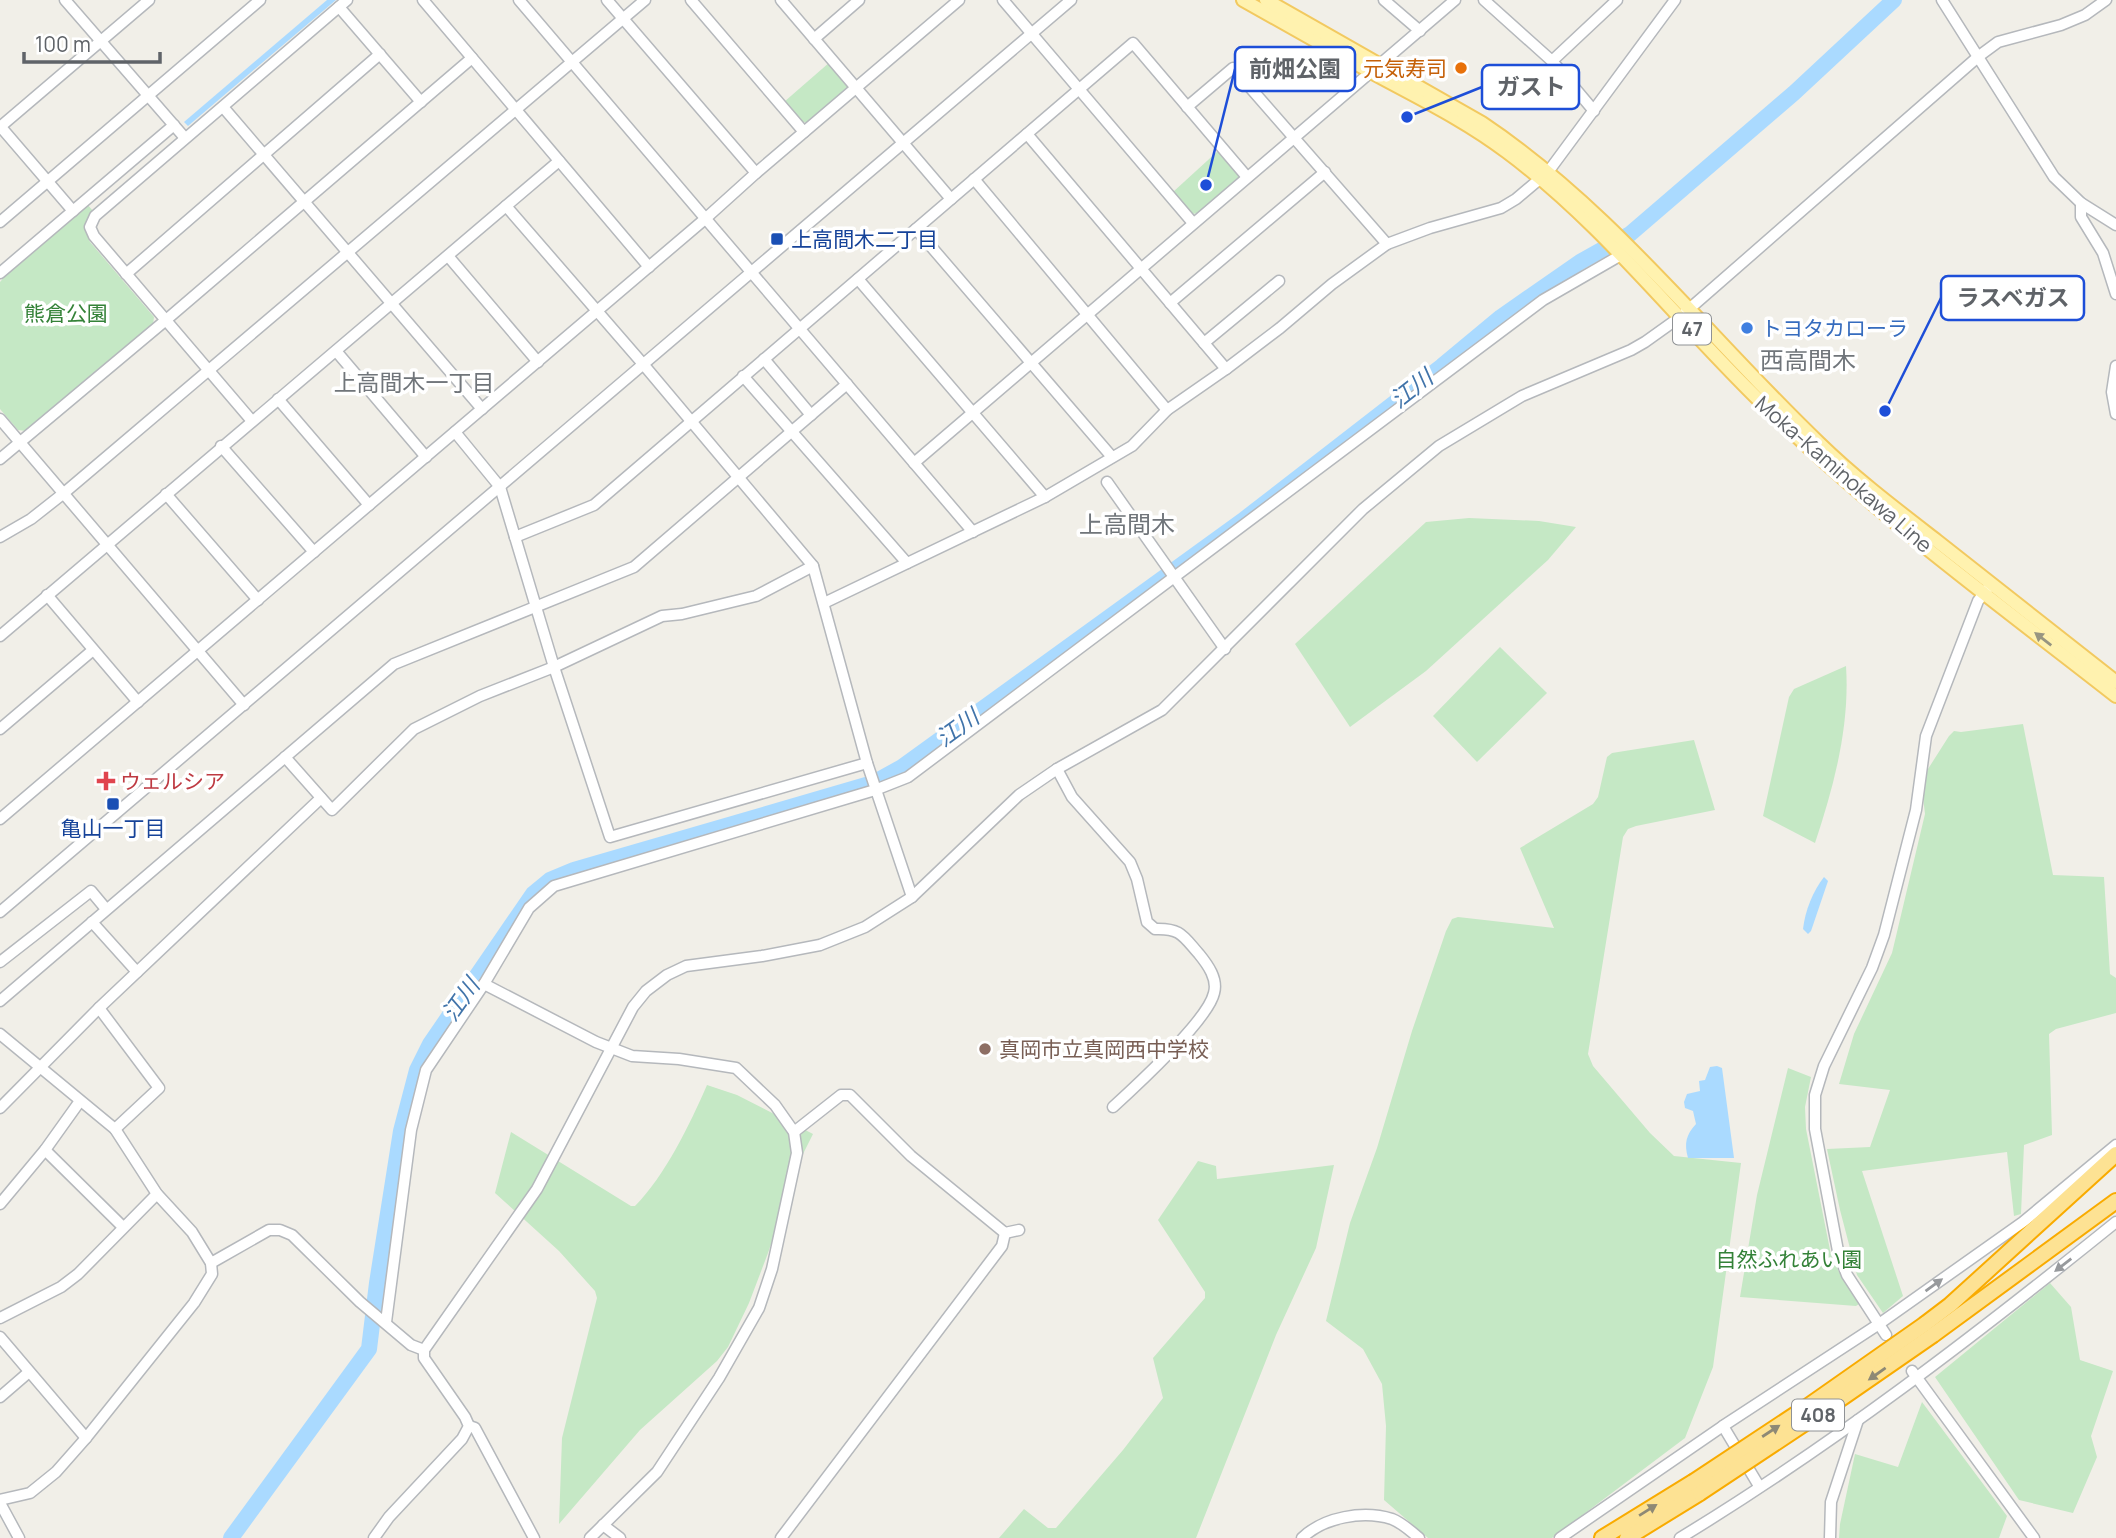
<svg xmlns="http://www.w3.org/2000/svg" width="2116" height="1538" font-family="Manrope,'Noto Sans JP',sans-serif">
<rect width="100%" height="100%" fill="#f1efe8"/>
<g fill="#c5e8c5">
<path d="M830,62L848,84L847,91L808,123L800,121L784,102Z"/>
<path d="M1219,150L1239,173L1238,178L1199,213L1192,214L1173,192Z"/>
<path d="M87,204L93,211C83,223 84,228 90,242L154,317L153,325L26,431L18,430L0,409V282L19,260Z"/>
<path d="M1469,518L1539,521L1576,527L1548,560L1426,671L1350,727L1295,644L1426,522Z"/>
<path d="M1500,647L1547,693L1477,762L1433,716Z"/>
<path d="M1846,666C1850,726 1834,786 1815,843L1763,816L1789,697L1794,689Z"/>
<path d="M2023,724L2053,875L2104,877L2110,974L2116,978V1013L2056,1029L2049,1034L2052,1135L2024,1145L2021,1214L2014,1216L2007,1152L1862,1171L1903,1296L1883,1313L1857,1275L1840,1210L1827,1149L1870,1147L1890,1090L1839,1084L1854,1034L1892,953L1925,814L1921,780L1949,736L1954,731L1961,732Z"/>
<path d="M1694,740L1715,810L1636,826L1628,829L1623,837L1588,1054L1593,1066L1650,1133L1674,1156L1741,1163L1713,1367L1685,1438L1552,1538H1428L1384,1500L1386,1426L1382,1384L1363,1349L1326,1321L1350,1223L1377,1148L1412,1031L1446,931L1452,919L1458,917L1554,928L1520,848L1593,804L1598,797L1607,757L1612,753Z"/>
<path d="M1788,1068L1811,1077L1805,1107L1806,1129L1831,1255L1842,1278L1859,1304L1856,1306L1740,1297L1757,1195Z"/>
<path d="M707,1085L737,1095L813,1134L797,1166L768,1253L749,1303L728,1347L717,1361L640,1430L559,1524L562,1438L597,1298L595,1291L559,1251L495,1193L511,1132L631,1206H635C665,1176 690,1124 707,1085Z"/>
<path d="M1198,1161L1216,1166L1217,1179L1334,1165L1316,1248L1276,1335L1196,1538H999L1024,1509L1048,1528H1056L1123,1450L1163,1398L1153,1358L1205,1298V1292L1158,1220Z"/>
<path d="M2050,1283L2071,1307L2080,1360L2113,1371L2091,1436L2097,1457L2073,1513L2019,1500L1935,1377Z"/>
<path d="M1922,1402L2007,1516L1999,1538H1839L1840,1524L1855,1454L1898,1467Z"/>
</g>
<g fill="#aadaff">
<path d="M327,0H336L188,126L184,122Z"/>
<path d="M1824,877L1828,881L1811,931L1808,934L1803,929C1805,911 1813,891 1824,877Z"/>
<path d="M1717,1066L1722,1068L1734,1158H1688C1684,1143 1686,1135 1696,1124L1693,1111L1685,1108L1684,1102L1687,1094L1700,1091L1699,1081L1705,1080L1710,1067Z"/>
</g>
<g fill="none" stroke-linecap="round" stroke-linejoin="round">
<path stroke="#aadaff" stroke-width="16" d="M231,1538L369,1349L377,1283L401,1131L417,1070L430,1044L533,894L550,880L574,870L873,783L902,767L1242,521L1442,366L1501,317L1580,262L1630,234L1794,93L1894,0"/>
<g stroke="#b5b8bc" stroke-width="13">
<g id="minor">
<path d="M65,0L185,138"/>
<path d="M423,0L649,267"/>
<path d="M519,0L973,532"/>
<path d="M607,0L756,173"/>
<path d="M691,0L804,132"/>
<path d="M781,0L951,199"/>
<path d="M1003,0L1193,223"/>
<path d="M1384,0L1420,31"/>
<path d="M1484,0L1552,61L1594,111"/>
<path d="M1942,0L2054,177L2081,203L2116,225"/>
<path d="M339,7L421,102"/>
<path d="M814,39L859,0"/>
<path d="M1552,61L1617,0"/>
<path d="M223,107L482,409"/>
<path d="M1187,107L1233,68L1387,244"/>
<path d="M0,126L73,211"/>
<path d="M0,127L149,0"/>
<path d="M1027,134L1226,369"/>
<path d="M974,179L1167,410"/>
<path d="M2081,203V217L2103,253L2116,294"/>
<path d="M506,206L643,364L813,566L867,763L912,897"/>
<path d="M0,222L260,0"/>
<path d="M916,229L1112,457"/>
<path d="M448,256L538,362"/>
<path d="M0,273L174,125"/>
<path d="M126,274L380,54"/>
<path d="M858,279L1045,497"/>
<path d="M1170,303L1325,172"/>
<path d="M1204,343L1279,281"/>
<path d="M336,351L426,457"/>
<path d="M764,359L811,415"/>
<path d="M2116,366L2112,392L2116,414"/>
<path d="M743,376L907,563"/>
<path d="M278,399L369,505"/>
<path d="M0,419L244,705"/>
<path d="M252,421L94,236L90,227L95,216L347,0"/>
<path d="M455,432L500,487L554,667L610,837L867,763"/>
<path d="M221,446L314,552"/>
<path d="M0,459L166,320L472,58"/>
<path d="M914,463L1455,0"/>
<path d="M1107,482L1225,649"/>
<path d="M166,494L258,600"/>
<path d="M0,537L31,519L64,493L645,0"/>
<path d="M515,537L594,505L1133,43L1247,177"/>
<path d="M47,595L138,702"/>
<path d="M824,603L1045,497L1132,446L1167,410L1226,369L1280,328L1332,284L1387,244L1430,228L1501,208L1516,199L1548,172L1675,0"/>
<path d="M0,636L559,161"/>
<path d="M0,729L93,650"/>
<path d="M285,757L332,810L414,729L480,696L554,667L662,616L682,614L756,596L813,566"/>
<path d="M1057,769L1072,797L1130,862L1137,879L1147,922L1155,929C1181,928 1183,936 1199,954C1208,965 1218,979 1214,993C1208,1020 1136,1086 1113,1107"/>
<path d="M0,819L705,219L756,173L959,0"/>
<path d="M0,912L1071,0"/>
<path d="M92,922L137,972"/>
<path d="M0,962L91,891L106,909"/>
<path d="M484,984L596,1042L632,1056L679,1059L736,1068L775,1105L794,1132L797,1153L772,1269L759,1308L719,1378L657,1472L590,1538"/>
<path d="M0,1001L394,664L634,567L847,384"/>
<path d="M99,1008L159,1088L115,1129"/>
<path d="M0,1034L115,1129L157,1194L192,1232L211,1263L212,1274L194,1303L86,1438L56,1472L30,1493L0,1500"/>
<path d="M0,1108L99,1008L321,798"/>
<path d="M794,1132L841,1095H850L911,1156L1005,1233L1019,1230"/>
<path d="M45,1150L123,1227"/>
<path d="M0,1204L45,1150L80,1101"/>
<path d="M211,1263L269,1230H280L292,1235L360,1302L411,1345L424,1350"/>
<path d="M0,1318L61,1287L78,1274L157,1194"/>
<path d="M386,1322L411,1130L426,1070L484,984L529,908L554,886L875,790L908,777L1543,300L1621,255"/>
<path d="M1886,1335L1847,1275L1838,1251L1815,1129V1095L1824,1066L1872,968L1884,935L1916,810L1926,736L1978,601L1991,584"/>
<path d="M0,1337L86,1438"/>
<path d="M1912,1371L2034,1538"/>
<path d="M0,1397L29,1372"/>
<path d="M469,1426L475,1428L534,1538"/>
<path d="M1723,1426L1759,1486"/>
<path d="M0,1503L19,1538"/>
<path d="M603,1525L620,1538"/>
<path d="M374,1538L389,1517L462,1439L469,1426L465,1417L424,1358V1350L537,1189L633,1007L646,991L667,975L686,966L762,956L820,945L865,927L912,897L1019,795L1057,769L1162,710L1363,509L1439,446L1522,396L1631,350L1645,342L1680,317L1979,56L1998,42L2061,25L2085,15L2106,0"/>
<path d="M781,1538L1002,1246L1005,1233"/>
<path d="M1302,1538C1324,1517 1363,1510 1392,1519C1402,1523 1411,1531 1419,1538"/>
<path d="M1560,1538L1723,1426L1879,1324L2023,1222L2116,1145"/>
<path d="M1680,1538C1833,1445 1976,1335 2116,1222"/>
<path d="M1830,1538L1831,1502L1858,1420"/>
</g>
</g>
<g stroke="#f2c960" stroke-width="16">
<g id="major">
<path d="M1243,0C1285,24 1328,48 1371,72C1417,97 1465,120 1507,152C1604,224 1677,321 1764,405C1872,512 1996,602 2116,696"/>
<path d="M1266,0L1482,123C1612,210 1707,336 1819,443C1856,479 1897,510 1937,541C1997,588 2056,635 2116,682"/>
</g>
</g>
<g stroke="#f9ab00" stroke-width="18">
<g id="highway">
<path d="M1925,1324L1950,1305L2116,1154"/>
<path d="M1933,1335L2116,1201"/>
<path d="M1602,1538L1693,1482"/>
<path d="M1627,1538L1700,1493"/>
</g>
</g>
<use href="#minor" stroke="#fff" stroke-width="10"/>
<use href="#major" stroke="#fff2af" stroke-width="12"/>
<use href="#highway" stroke="#fde293" stroke-width="14"/>
<g stroke="#f9ab00" stroke-width="18" stroke-linecap="butt">
<g id="highway-bridge">
<path d="M1693,1482L1808,1406L1925,1324"/>
<path d="M1700,1493L1816,1416L1933,1335"/>
</g>
</g>
<use href="#highway-bridge" stroke="#fde293" stroke-width="14"/>
</g>
<defs><path id="oneway-solid" d="M-6-.8H1V-3.2L6.5 0L1 3.2V.8H-6Z" transform="scale(1.75)"/></defs>
<use fill="#979581" href="#oneway-solid" transform="translate(2043 639) rotate(-142)"/>
<g fill="#979a9d">
<use href="#oneway-solid" transform="translate(2063 1265) rotate(142)"/>
<use href="#oneway-solid" transform="translate(1934 1285) rotate(-36)"/>
</g>
<g fill="#8e8975">
<use href="#oneway-solid" transform="translate(1877 1374) rotate(145)"/>
<use href="#oneway-solid" transform="translate(1771 1431) rotate(-33)"/>
<use href="#oneway-solid" transform="translate(1648 1510) rotate(-32)"/>
</g>
<circle fill="#e8710a" stroke="#fff" stroke-width="2.5" cx="1461" cy="68" r="7"/>
<g fill="#1a4fb4" stroke="#fff" stroke-width="2.5">
<rect x="770" y="232" width="14" height="14" rx="3.5"/>
<rect x="106" y="797" width="14" height="14" rx="3.5"/>
</g>
<circle fill="#3f7fe0" stroke="#fff" stroke-width="2.5" cx="1747" cy="328" r="7"/>
<path fill="#e0444e" stroke="#fff" stroke-width="2.5" d="M102.5 770.5h7v7h7v7h-7v7h-7v-7h-7v-7h7z"/>
<circle fill="#8d6e63" stroke="#fff" stroke-width="2.5" cx="985" cy="1049" r="7"/>
<g text-anchor="middle" dominant-baseline="central" stroke-width="7" stroke-linejoin="round" paint-order="stroke">
<g fill="#fff" stroke="#8f9295" stroke-width="2">
<rect x="1673" y="313.5" width="38" height="31" rx="5"/>
<rect x="1792" y="1399.5" width="52" height="31" rx="5"/>
</g>
<g font-size="19" font-weight="bold" fill="#5f6368">
<text x="1692" y="329">47</text>
<text x="1818" y="1415">408</text>
</g>
<g font-size="21" fill="#c56008" stroke="#fff" text-anchor="end">
<text x="1447" y="68">元気寿司</text>
</g>
<g font-size="21" fill="#164399" stroke="#fff" text-anchor="start">
<text x="791" y="239">上高間木二丁目</text>
<text x="113" y="828" text-anchor="middle">亀山一丁目</text>
</g>
<g font-size="21" fill="#348238" stroke="#fff">
<text x="66" y="313">熊倉公園</text>
<text x="1789" y="1259">自然ふれあい園</text>
</g>
<g font-size="21" fill="#366cbe" stroke="#fff" text-anchor="start">
<text x="1761" y="328">トヨタカローラ</text>
</g>
<g font-size="21" fill="#5f6368" stroke="#fff">
<text transform="translate(1844 474) rotate(41)">Moka-Kaminokawa Line</text>
</g>
<g font-size="21" fill="#be3a42" stroke="#fff" text-anchor="start">
<text x="120" y="781">ウェルシア</text>
</g>
<g font-size="21" fill="#785e54" stroke="#fff" text-anchor="start">
<text x="999" y="1049">真岡市立真岡西中学校</text>
</g>
<g font-size="23" fill="#70757a" stroke="#fff">
<text x="414" y="382">上高間木一丁目</text>
</g>
<g font-size="23" font-style="italic" fill="#4174aa" stroke="#fff">
<text transform="translate(1411 388) rotate(-38)">江川</text>
<text transform="translate(957 727) rotate(-36)">江川</text>
<text transform="translate(460 999) rotate(-55)">江川</text>
</g>
<g font-size="24" fill="#70757a" stroke="#fff">
<text x="1808" y="359">西高間木</text>
<text x="1127" y="523">上高間木</text>
</g>
</g>
<path fill="none" stroke="#1d4ed8" stroke-width="2.5" d="M1206 185L1235 69M1407 117L1482 87M1885 411L1941 298"/>
<g fill="#1d4ed8" stroke="#fff" stroke-width="2.5">
<circle cx="1206" cy="185" r="7"/>
<circle cx="1407" cy="117" r="7"/>
<circle cx="1885" cy="411" r="7"/>
</g>
<g fill="#fff" stroke="#1d4ed8" stroke-width="2.5">
<rect x="1235" y="47" width="120" height="44" rx="7"/>
<rect x="1482" y="65" width="97" height="44" rx="7"/>
<rect x="1941" y="276" width="143" height="44" rx="7"/>
</g>
<g font-size="23" text-anchor="middle" font-weight="bold" fill="#5f6368">
<text x="1295" y="77">前畑公園</text>
<text x="1531" y="95">ガスト</text>
<text x="2013" y="306">ラスベガス</text>
</g>
<path d="M24 52v10h136v-10" fill="none" stroke="#5f6368" stroke-width="3.5"/>
<text x="35" y="52" font-size="21" fill="#5f6368" stroke="#ffffff" stroke-width="5" paint-order="stroke">100 m</text>
</svg>
